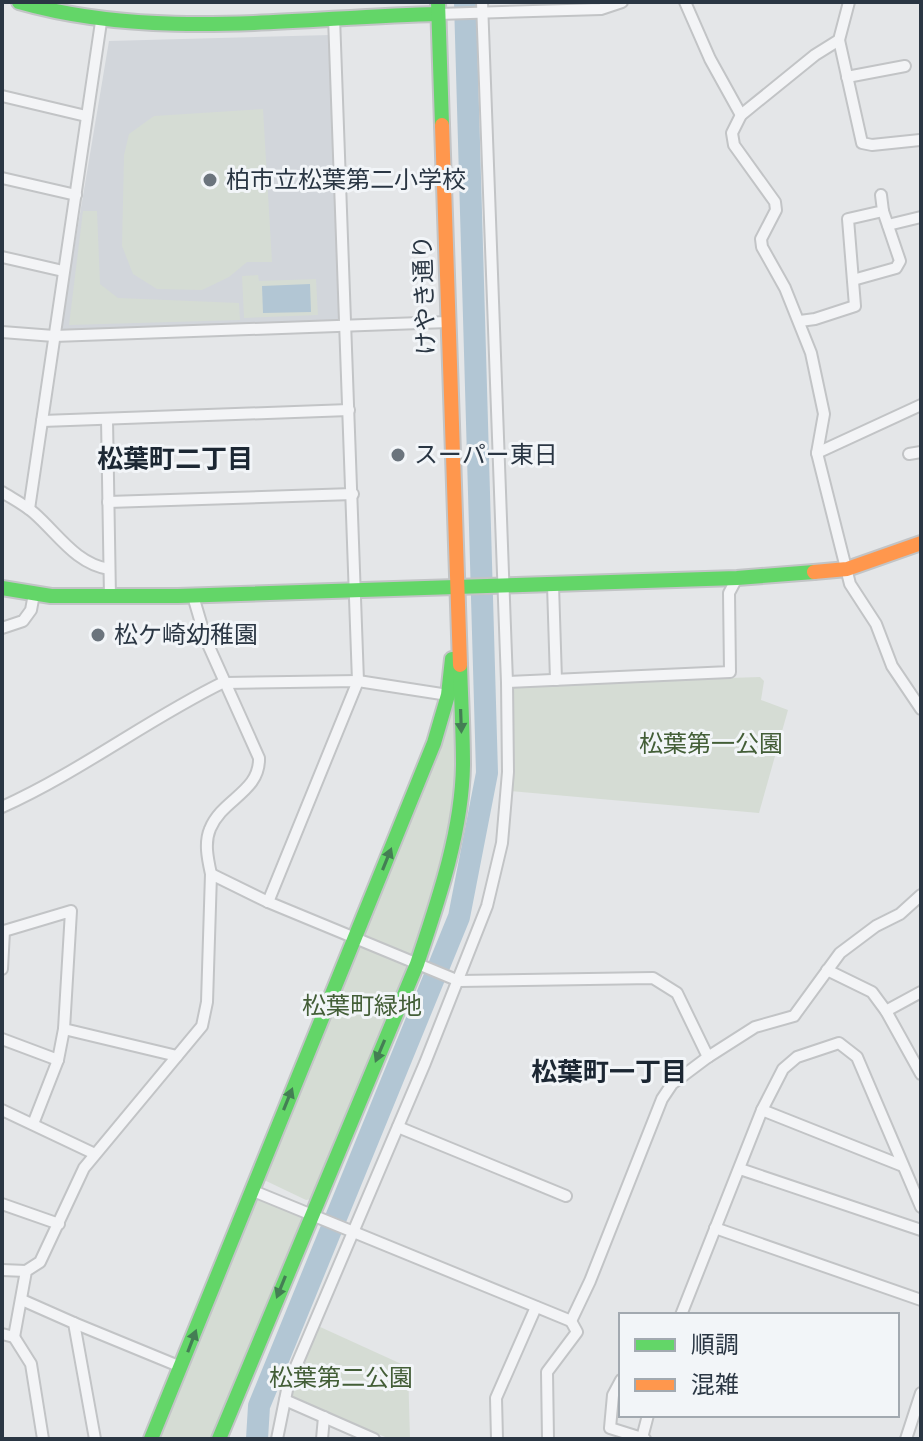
<svg xmlns="http://www.w3.org/2000/svg" width="923" height="1441" font-family="'Sofia Sans Condensed','Noto Sans JP',sans-serif">
<rect width="100%" height="100%" fill="#e4e6e8"/>
<path fill="#d2d6db" d="M330,35L339,320L66,332L61,327L109,41Z"/>
<g fill="#d5dcd4">
<path d="M263,109L272,262H247L229,277L202,290L157,289L133,274L122,246L124,155L129,134L154,116Z"/>
<path d="M83,211H97L100,284L118,298L239,303L240,320L69,325Z"/>
<path d="M258,275L259,281L316,279L318,315L244,318L242,276Z"/>
<path d="M760,677L764,681L761,700L788,710L759,813L510,791L511,685Z"/>
<path d="M454,707L458,765L448,844L415,952L410,954L366,936L363,930L450,708Z"/>
<path d="M361,947L405,965L407,970L312,1199L306,1200L262,1179L356,948Z"/>
<path d="M258,1199L301,1217L302,1222L212,1439H157L253,1202Z"/>
<path d="M318,1326L408,1367L410,1439H390L289,1397Z"/>
</g>
<path fill="#b2c6d4" d="M310,284L311,312L263,313L262,286Z"/>
<g fill="none" stroke-linecap="round" stroke-linejoin="round">
<path stroke="#b2c6d4" stroke-width="22" d="M257,1439L259,1406L459,917L487,773L465,2"/>
<g stroke="#c2c4c6" stroke-width="14">
<g id="street">
<path d="M685,2L710,59L741,115"/>
<path d="M849,2L839,40L815,55L741,115L732,133L734,145L775,202L776,210L761,239L762,247L785,288L811,353L824,414L817,453L850,584L876,624L892,666L921,709"/>
<path d="M438,14L601,9L622,2"/>
<path d="M839,40L862,143L872,145L920,140"/>
<path d="M847,77L905,66"/>
<path d="M2,96L86,116"/>
<path d="M2,178L76,195"/>
<path d="M888,225L921,217"/>
<path d="M2,257L63,271"/>
<path d="M853,280L896,268L900,261L883,211"/>
<path d="M800,321L815,319L855,306L848,219L883,211L881,195"/>
<path d="M2,332L54,336L448,322"/>
<path d="M107,419L110,597"/>
<path d="M42,421L349,410"/>
<path d="M817,453L921,405"/>
<path d="M909,454L921,452"/>
<path d="M2,492C13,499 25,505 34,513C58,534 76,564 109,569"/>
<path d="M108,502L353,494"/>
<path d="M29,509L101,22"/>
<path d="M553,585L556,680"/>
<path d="M193,596L206,640L259,758C260,792 222,799 210,829C204,843 208,860 211,874"/>
<path d="M2,628L23,621L31,610L34,594"/>
<path d="M507,682L730,672L729,593L737,578"/>
<path d="M225,683L358,681L448,695"/>
<path d="M2,807C80,772 148,719 224,682"/>
<path d="M268,902L358,681L334,17"/>
<path d="M2,969L4,931L71,911L64,1029L177,1056"/>
<path d="M827,970L872,992L886,1011L921,1074"/>
<path d="M886,1011L921,992"/>
<path d="M2,1039L58,1060"/>
<path d="M2,1110L95,1154"/>
<path d="M762,1110L903,1166"/>
<path d="M33,1124L58,1060L64,1029"/>
<path d="M398,1127L566,1196"/>
<path d="M740,1169L921,1230"/>
<path d="M251,1190L571,1321L590,1281L662,1099L672,1084L708,1057L755,1027L794,1016L840,953L876,926L900,914L921,895"/>
<path d="M2,1204L59,1224"/>
<path d="M715,1228L921,1300"/>
<path d="M2,1270L26,1271"/>
<path d="M22,1300L74,1323L95,1439"/>
<path d="M681,1315L762,1110L783,1069L797,1057L839,1043L857,1057L921,1207"/>
<path d="M74,1323L181,1367"/>
<path d="M2,1334L14,1337L26,1271L40,1262L84,1168L202,1026L207,1002L211,874L268,902L459,981L653,978L677,993L708,1057"/>
<path d="M14,1337L31,1364L43,1439"/>
<path d="M621,1380L613,1395L610,1428L645,1439"/>
<path d="M285,1400L374,1439"/>
<path d="M642,1438L648,1415"/>
<path d="M277,1439L288,1385L425,1063L487,906L502,843L508,772L507,682L482,2"/>
<path d="M322,1439L324,1417"/>
<path d="M497,1439L496,1398L536,1307"/>
<path d="M548,1439L547,1372L577,1332L571,1321"/>
<path d="M906,1439L921,1393"/>
</g>
</g>
<g stroke="#c2c4c6" stroke-width="18">
<g id="fast">
<path d="M19,2C155,41 299,17 438,14"/>
<path d="M438,2L442,125"/>
<path d="M2,588L51,596H178L737,578L814,572"/>
<path d="M151,1439L434,743L448,695L452,659"/>
<path d="M219,1439L417,964C438,901 462,832 463,765C463,732 461,698 460,665"/>
</g>
</g>
<g stroke="#c2c4c6" stroke-width="18">
<g id="slow">
<path d="M442,125L460,665"/>
<path d="M814,572L847,569L921,543"/>
</g>
</g>
<use href="#street" stroke="#f3f4f6" stroke-width="10"/>
<use href="#fast" stroke="#63d668" stroke-width="14"/>
<use href="#slow" stroke="#ff974d" stroke-width="14"/>
</g>
<defs><path id="oneway-solid" d="M-6-.8H1V-3.2L6.5 0L1 3.2V.8H-6Z" transform="scale(2)"/></defs>
<g fill="#447e54">
<use href="#oneway-solid" transform="translate(461 721) rotate(88)"/>
<use href="#oneway-solid" transform="translate(387 859) rotate(-68)"/>
<use href="#oneway-solid" transform="translate(380 1051) rotate(113)"/>
<use href="#oneway-solid" transform="translate(288 1099) rotate(-68)"/>
<use href="#oneway-solid" transform="translate(281 1287) rotate(112)"/>
<use href="#oneway-solid" transform="translate(192 1341) rotate(-69)"/>
</g>
<g fill="#6b747d" stroke="#f2f5f8" stroke-width="3">
<circle cx="210" cy="180" r="8"/>
<circle cx="398" cy="455" r="8"/>
<circle cx="98" cy="635" r="8"/>
</g>
<g text-anchor="middle" dominant-baseline="central" stroke-width="6" stroke-linejoin="round" paint-order="stroke">
<g font-size="24" fill="#2a3643" stroke="#f2f5f8" text-anchor="start">
<text x="226" y="180">柏市立松葉第二小学校</text>
<text x="414" y="455">スーパー東日</text>
<text x="114" y="635">松ケ崎幼稚園</text>
</g>
<g font-size="24" fill="#2a3643" stroke="#f2f5f8">
<text transform="translate(425 295) rotate(-92)">けやき通り</text>
</g>
<g font-size="24" fill="#435e37" stroke="#f2f5f8">
<text x="711" y="744">松葉第一公園</text>
<text x="362" y="1006">松葉町緑地</text>
<text x="341" y="1378">松葉第二公園</text>
</g>
<g font-size="26" font-weight="bold" fill="#1c2733" stroke="#f2f5f8">
<text x="175" y="460">松葉町二丁目</text>
<text x="609" y="1073">松葉町一丁目</text>
</g>
</g>
<rect width="923" height="1441" fill="none" stroke="#2a3643" stroke-width="8"/>
<rect x="619" y="1313" width="280" height="104" fill="#f2f5f8" stroke="#a2a9b0" stroke-width="2"/>
<rect x="635" y="1339" width="40" height="12" fill="#63d668" stroke="#a2a9b0" stroke-width="2"/>
<text x="691" y="1353" font-size="24" fill="#2a3643">順調</text>
<rect x="635" y="1379" width="40" height="12" fill="#ff974d" stroke="#a2a9b0" stroke-width="2"/>
<text x="691" y="1393" font-size="24" fill="#2a3643">混雑</text>
</svg>
